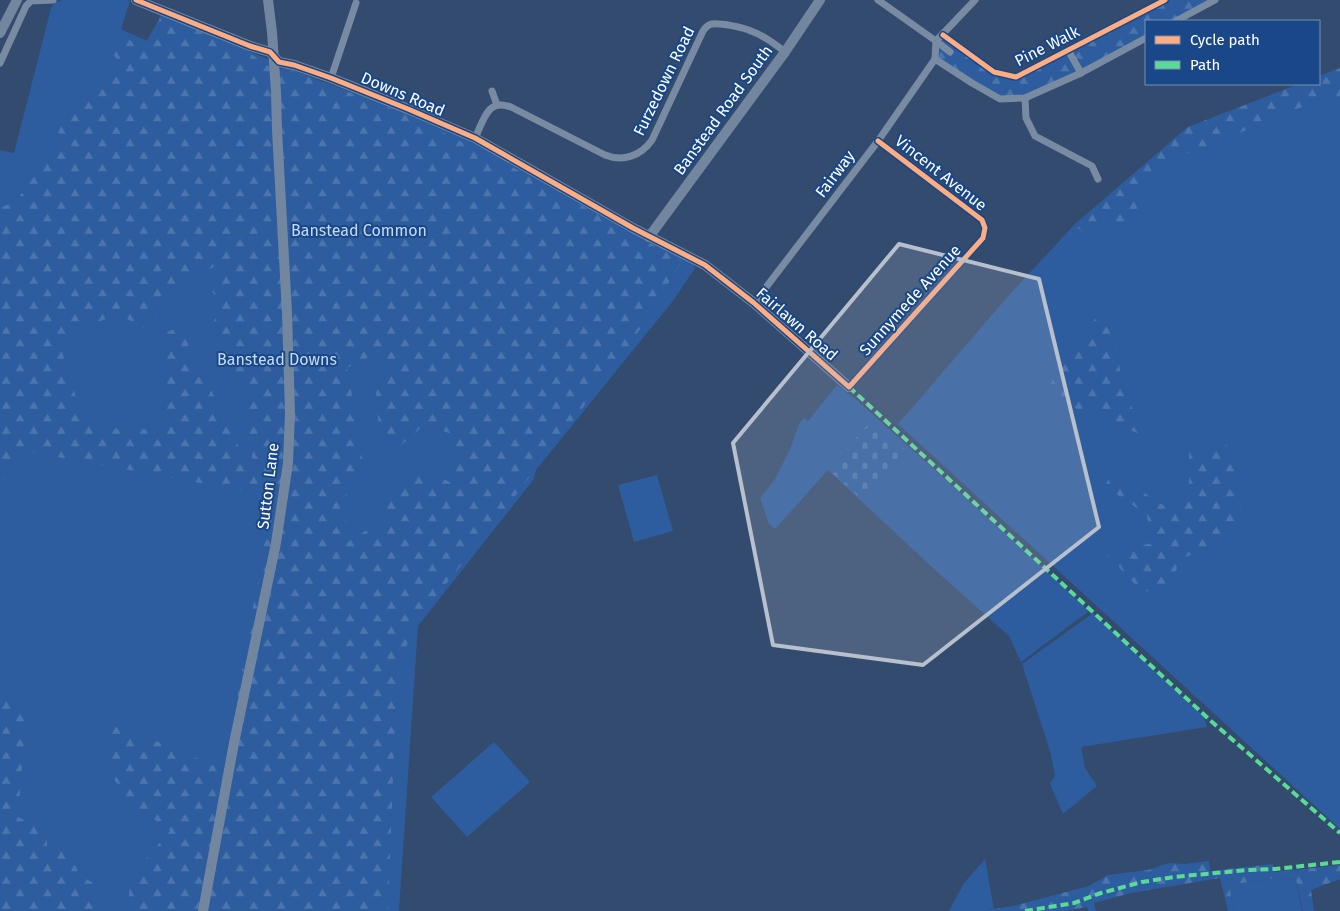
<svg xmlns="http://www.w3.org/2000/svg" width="1340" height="911" font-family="'Fira Sans',sans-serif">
<defs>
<pattern id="forest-firs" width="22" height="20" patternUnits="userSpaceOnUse" patternTransform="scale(1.25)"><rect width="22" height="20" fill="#2d5d9e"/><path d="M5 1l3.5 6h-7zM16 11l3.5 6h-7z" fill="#4c75ad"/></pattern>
<pattern id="cemetery-stones" width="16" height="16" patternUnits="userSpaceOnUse" patternTransform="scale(1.25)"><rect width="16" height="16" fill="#2d5d9e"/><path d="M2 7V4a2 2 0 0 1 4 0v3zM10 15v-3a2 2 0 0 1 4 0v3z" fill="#4c75ad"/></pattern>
</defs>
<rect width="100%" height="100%" fill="#324b6e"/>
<g fill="#2d5d9e">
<path d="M63,0H126L130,1L121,29L147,41L161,15L270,60L271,68L289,69L475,138L689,257L695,268L673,301L536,470L534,479L418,626L399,911H0V150L14,153L51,8L54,3Z"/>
<path d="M1340,68V829L898,424L1010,294L1074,225L1188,127L1299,84H1319V76Z"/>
<path d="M837,385L858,401L1024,550L1089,611L1021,662L1009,636L934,569L828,470L775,529L769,524L760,498L775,479L791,447L799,424L804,418L808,421Z"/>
<path d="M657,475L673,531L634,542L618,485Z"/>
<path d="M1093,613L1204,717L1207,727L1081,747L1085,768L1097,786L1063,814L1050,784L1055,775L1050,751L1022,664Z"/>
<path d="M494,742L530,782L467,837L431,797Z"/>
<path d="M985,859L994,909L982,911H949L964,883Z"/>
<path d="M1275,878L1296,880L1302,911H1234L1229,885Z"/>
</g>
<g fill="url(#forest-firs)" fill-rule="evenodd">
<path d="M1165,0H1215L1176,21H1146V38L1025,98L1000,99L935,59L936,41L943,35L994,72L1016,77Z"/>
<path d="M161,15L248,52L270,67L283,72L289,69L408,115L516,169L682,261L627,350L486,534L416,622L397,670L388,911H127L131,876L170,831L126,799L107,767V752L109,730L115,724L225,770L272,496L30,452L14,455L1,474L6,477L0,486V208L16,201L50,155L57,151H66L71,137L58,133L64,113L105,75L113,74L127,86L132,79L113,54L120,34L146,50ZM236,256L212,292L223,301L209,332L243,386L252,451V467L222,420L210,385L184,363L194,321L162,334L163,385L169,430L98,428L78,404L61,348L74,331L119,314L143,328L168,305L185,281ZM375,354L399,365L386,364L376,393L379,430L398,448L425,424L454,435V484L428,472H406L387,493L386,518L343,545L345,540L348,504L345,482L364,467C357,434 354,401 347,368Z"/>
<path d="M1340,68V97L1309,104L1225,139L1168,161L1133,193L1143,229L1120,223L1084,233L1074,225L1188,127L1299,84H1319V76Z"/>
<path d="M1103,310L1118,350L1121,382L1145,437L1105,418L1062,404L1045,397L1064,355Z"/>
<path d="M1189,433L1207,458L1224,435L1234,469L1241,512L1216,548L1178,559L1175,580L1143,593L1107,554L1152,543L1147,515L1105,486L1112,472L1169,509L1189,486Z"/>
<path d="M0,700L27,705L18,817L47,830V850L68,852L80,875L98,886L100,911H0Z"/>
<path d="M1209,861L1210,871L1273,864L1275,872L1340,865V879L1311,890L1314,911H1303L1296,880L1275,878L1229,885L1234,911H1228L1220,878L1131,893L1094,903L1096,911H1088L1087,907L1065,911H982L1013,906L1089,886L1108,875L1148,870L1169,863L1185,864Z"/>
</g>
<path fill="url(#cemetery-stones)" d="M871,421L908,452L865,503L828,469Z"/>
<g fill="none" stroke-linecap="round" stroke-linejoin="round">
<g stroke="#798ba3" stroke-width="7">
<path d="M878,0L936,41L950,52"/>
<path d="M1176,21L1215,0"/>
<path d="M943,35L994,72L1016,77L1165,0"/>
<path d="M1068,50L1081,73"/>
<path d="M935,59L972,83L1000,99L1025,98L1081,73L1146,38"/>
<path d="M935,59L936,41L975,0"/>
<path d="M0,63L26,6L31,1L53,0"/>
<path d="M331,78L356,3"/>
<path d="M492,91L497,105"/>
<path d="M1025,98L1026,118L1035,136L1092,166L1098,179"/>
<path d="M475,138C484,120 487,98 511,107L605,155C623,162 641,156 652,140L703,31C705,28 707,25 712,24C720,23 743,27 751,31C763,35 775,44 785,52"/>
<path d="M754,303L878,141L935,59"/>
<path d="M849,387L983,238L985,228L982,220L878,141"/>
</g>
<g stroke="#73869f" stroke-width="10">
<path d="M136,0L250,46L270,52L279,62L294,65L331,78L408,109L475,138L633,228L705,265L754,303L849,387"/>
<path d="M0,33L17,0"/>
<path d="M649,237L785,52L820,0"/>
<path d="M203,911L234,743L276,543L288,463L290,413L287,313L277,130L276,92L272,32L268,0"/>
</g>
<g stroke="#5adb95" stroke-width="4" stroke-dasharray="8 4" stroke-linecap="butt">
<path d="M849,387L1211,721L1340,833"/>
<path d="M1025,911L1074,903L1101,893L1142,882L1174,877L1247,870L1275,869L1340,862"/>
</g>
<g stroke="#194787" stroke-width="8">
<g id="cycleway">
<path d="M136,0L250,46L270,52L279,62L294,65L331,78L408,109L475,138L633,228L705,265L754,303L849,387L983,238L985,228L982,220L878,141"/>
<path d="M943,35L994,72L1016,77L1165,0"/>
</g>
</g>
<use href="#cycleway" stroke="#ffac80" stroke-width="5"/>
</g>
<path fill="#b7c0cc" fill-opacity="0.2" stroke="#b7c0cc" stroke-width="4" stroke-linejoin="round" d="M899,244L1039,279L1099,527L923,665L773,645L733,443Z"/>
<g text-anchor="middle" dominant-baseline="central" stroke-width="4" stroke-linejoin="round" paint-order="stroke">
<g font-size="16" fill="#fff" stroke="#194787">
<text transform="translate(1047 46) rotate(-27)">Pine Walk</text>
<text transform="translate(664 81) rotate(-64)">Furzedown Road</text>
<text transform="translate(403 94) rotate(23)">Downs Road</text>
<text transform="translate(723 110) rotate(-54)">Banstead Road South</text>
<text transform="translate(941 173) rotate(38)">Vincent Avenue</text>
<text transform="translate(835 174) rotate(-53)">Fairway</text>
<text transform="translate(910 300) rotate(-48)">Sunnymede Avenue</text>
<text transform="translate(797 324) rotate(41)">Fairlawn Road</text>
<text transform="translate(268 486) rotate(-83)">Sutton Lane</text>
</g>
<g font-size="16" fill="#c5dcf9" stroke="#194787">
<text x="359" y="230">Banstead Common</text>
<text x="277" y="359">Banstead Downs</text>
</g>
</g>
<rect x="1145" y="20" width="175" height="65" fill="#194787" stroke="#7591b7"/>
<rect x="1155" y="36" width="25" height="8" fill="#ffac80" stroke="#7591b7"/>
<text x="1190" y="45" font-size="15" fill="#ffffff">Cycle path</text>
<rect x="1155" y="61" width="25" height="8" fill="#5adb95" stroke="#7591b7"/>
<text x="1190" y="70" font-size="15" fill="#ffffff">Path</text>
</svg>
